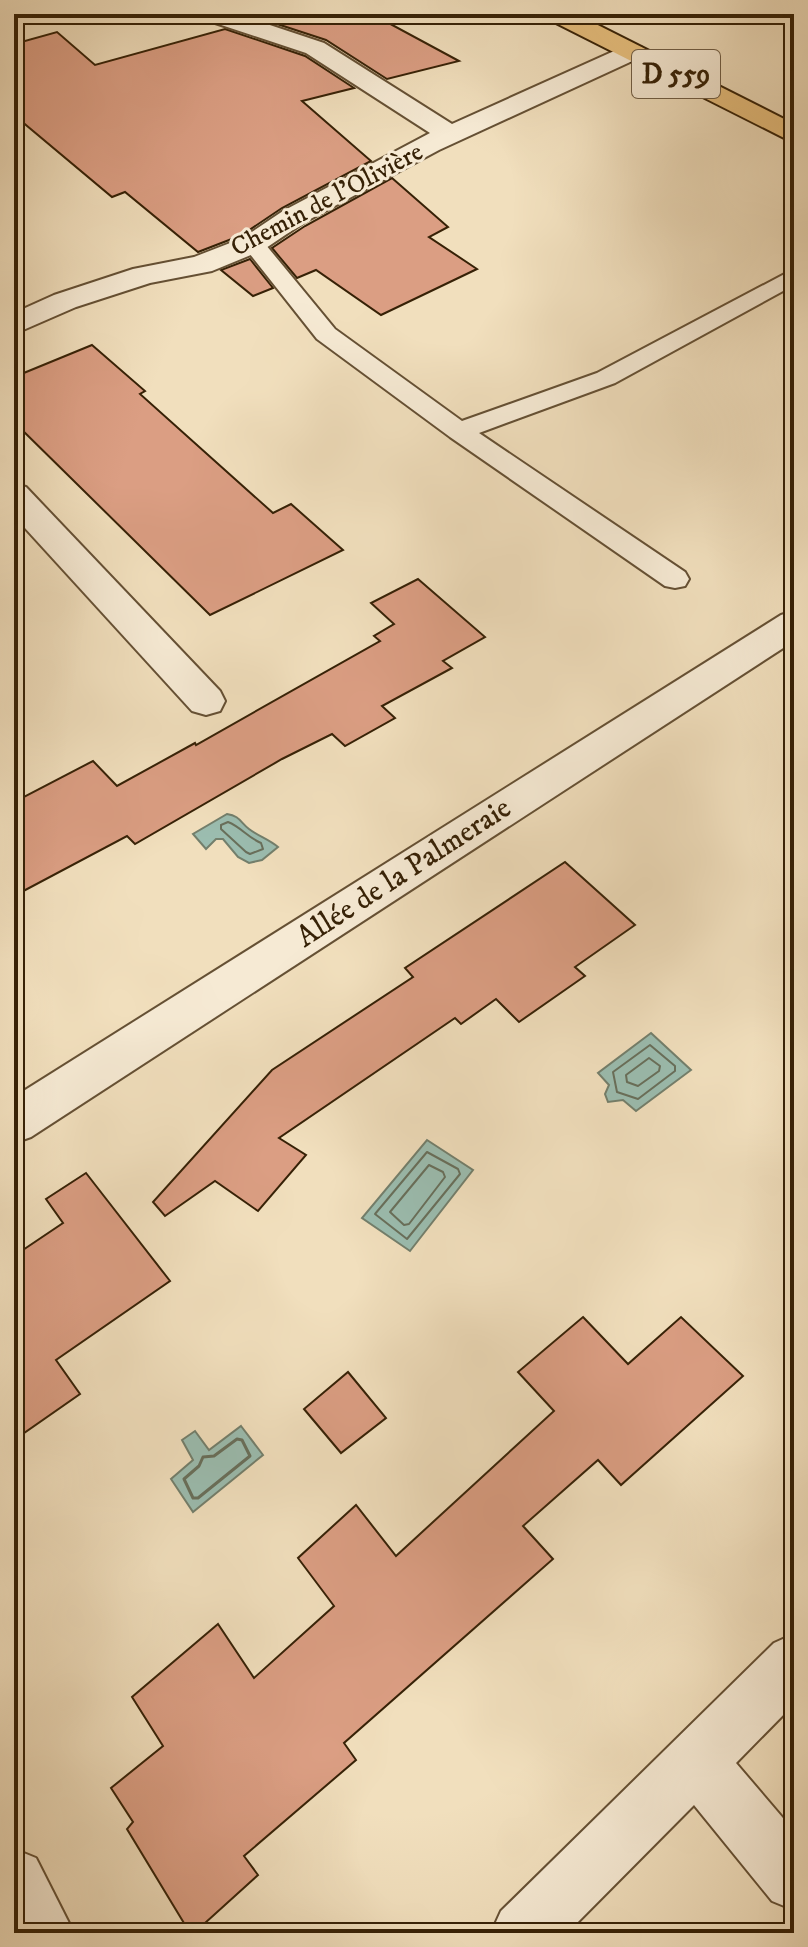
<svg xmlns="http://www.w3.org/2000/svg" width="808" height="1947" font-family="'IM FELL DW Pica',serif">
<rect width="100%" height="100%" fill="#f1dfbd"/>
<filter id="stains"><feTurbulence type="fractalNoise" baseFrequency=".0025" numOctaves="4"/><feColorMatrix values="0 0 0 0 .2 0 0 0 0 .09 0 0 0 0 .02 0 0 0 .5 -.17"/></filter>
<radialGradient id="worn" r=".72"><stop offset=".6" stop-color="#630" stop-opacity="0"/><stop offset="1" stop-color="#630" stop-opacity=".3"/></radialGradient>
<g fill="#9bbdb0" stroke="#737f6c" stroke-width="2">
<path d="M227,814C240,816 240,822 249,829C258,836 268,839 278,847L262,860L249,863L238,857L223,839H216L206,849L193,834Z"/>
<path d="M651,1033L691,1070L636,1111L623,1100L608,1102L605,1094L609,1085L598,1073Z"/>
<path d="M427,1140L473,1170L410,1251L362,1218Z"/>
<path d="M241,1426L263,1455L193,1512L171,1479L193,1460L182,1440L195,1431L209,1450Z"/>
</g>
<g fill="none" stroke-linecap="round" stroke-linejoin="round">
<g stroke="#686f5b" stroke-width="2">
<path d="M228,822C241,827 247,837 261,843L263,849L250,854L246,852L221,829V825Z"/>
<path d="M650,1045L675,1066V1071L638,1099L617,1092L613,1072Z"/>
<path d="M649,1058L660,1066L659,1071L638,1086L627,1082L626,1075Z"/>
<path d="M427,1152L458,1169L460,1174L407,1239L375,1214Z"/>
<path d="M429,1165L443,1172L445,1177L409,1224L404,1225L390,1212Z"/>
</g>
<path stroke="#686f5b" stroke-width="3" d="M237,1439L242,1440L250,1456L198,1498H193L184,1479L199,1466L203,1457L214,1456Z"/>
</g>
<g fill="#db9e83" stroke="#362106" stroke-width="2">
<path d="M281,14H372L459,61L387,79L326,40L262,19Z"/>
<path d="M225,29L305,56L354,88L302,101L371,161L282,208L242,235L198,252L125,192L112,197L14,115V44L57,32L95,65Z"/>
<path d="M392,178L448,227L429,237L477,269L381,315L316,270L297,278L272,248L305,226Z"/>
<path d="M250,259L273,288L253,296L221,270Z"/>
<path d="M92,345L145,391L140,394L273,513L291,504L343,550L210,615L14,422V377Z"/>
<path d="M418,579L485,637L443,661L452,668L382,706L395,718L345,746L332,734L282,759L135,844L127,836L14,896V802L93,761L117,786L195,743L196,745L380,641L374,636L394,624L371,603Z"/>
<path d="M565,862L635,925L575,967L585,976L519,1022L496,999L461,1024L455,1018L279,1138L306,1155L258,1211L215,1181L165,1216L153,1202L272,1070L413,977L405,968Z"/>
<path d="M86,1173L170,1281L56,1360L80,1394L14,1440V1256L63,1223L46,1199Z"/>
<path d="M583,1317L628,1364L681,1317L743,1376L621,1485L598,1460L523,1526L553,1559L344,1743L356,1760L244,1856L258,1875L194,1933H190L127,1829L133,1822L111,1788L163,1746L132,1697L218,1624L254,1678L334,1606L298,1558L356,1505L396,1556L554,1411L518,1372Z"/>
<path d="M348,1372L386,1418L341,1453L304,1409Z"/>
</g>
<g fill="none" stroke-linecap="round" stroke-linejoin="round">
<g stroke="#655034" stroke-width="4">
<path id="service" d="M253,237L261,239L335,329L462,421L597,373L794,269V285L615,383L479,433L685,572L689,579L685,586L675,588L665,586L450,437L317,339L242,244L245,239Z"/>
</g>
<g stroke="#655034" stroke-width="4">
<g id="minor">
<path d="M200,14H237L324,43L452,124L623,47H641L645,52L641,57L439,150L303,223L263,250L212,271L150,283L76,307L14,334V313L54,295L133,269L194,257L243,238L283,211L430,133L306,53L203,19Z"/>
<path d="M14,484L26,487L220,691L225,701L220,711L206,715L192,711L14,516Z"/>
<path d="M794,611V641L31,1137L14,1143V1097L781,615Z"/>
<path d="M794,1634V1704L736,1763L794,1831V1910L772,1901L694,1805L567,1933H491L501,1911L774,1643Z"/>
<path d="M14,1849L36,1858L74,1933H14Z"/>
</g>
</g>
<g stroke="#362106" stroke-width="4">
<path id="primary" d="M545,14H576L794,124V143L548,19Z"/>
</g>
<use href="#service" fill="#f6ead4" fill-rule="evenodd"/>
<use href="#minor" fill="#f6ead4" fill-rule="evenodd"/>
<use href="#primary" fill="#e8c07e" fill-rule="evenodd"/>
</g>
<g text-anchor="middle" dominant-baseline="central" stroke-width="6" stroke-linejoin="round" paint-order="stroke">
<g font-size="26" fill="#362106" stroke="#f6ead4">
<text transform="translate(327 200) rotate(-28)">Chemin de l'Olivière</text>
</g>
<rect fill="#f6ead4" stroke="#705d44" stroke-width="2" x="632" y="50" width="88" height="48" rx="6"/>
<g font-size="28" font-weight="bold" fill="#362106">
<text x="676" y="74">D 559</text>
</g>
<g font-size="30" fill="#362106" stroke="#f6ead4">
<text transform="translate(404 873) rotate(-33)">Allée de la Palmeraie</text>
</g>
</g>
<rect width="808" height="1947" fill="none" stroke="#f1dfbd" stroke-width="48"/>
<rect x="16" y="16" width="776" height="1915" fill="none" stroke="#362106" stroke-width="4"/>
<rect x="24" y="24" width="760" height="1899" fill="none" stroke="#362106" stroke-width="2"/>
<rect width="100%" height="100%" filter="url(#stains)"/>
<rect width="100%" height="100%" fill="url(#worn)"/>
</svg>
